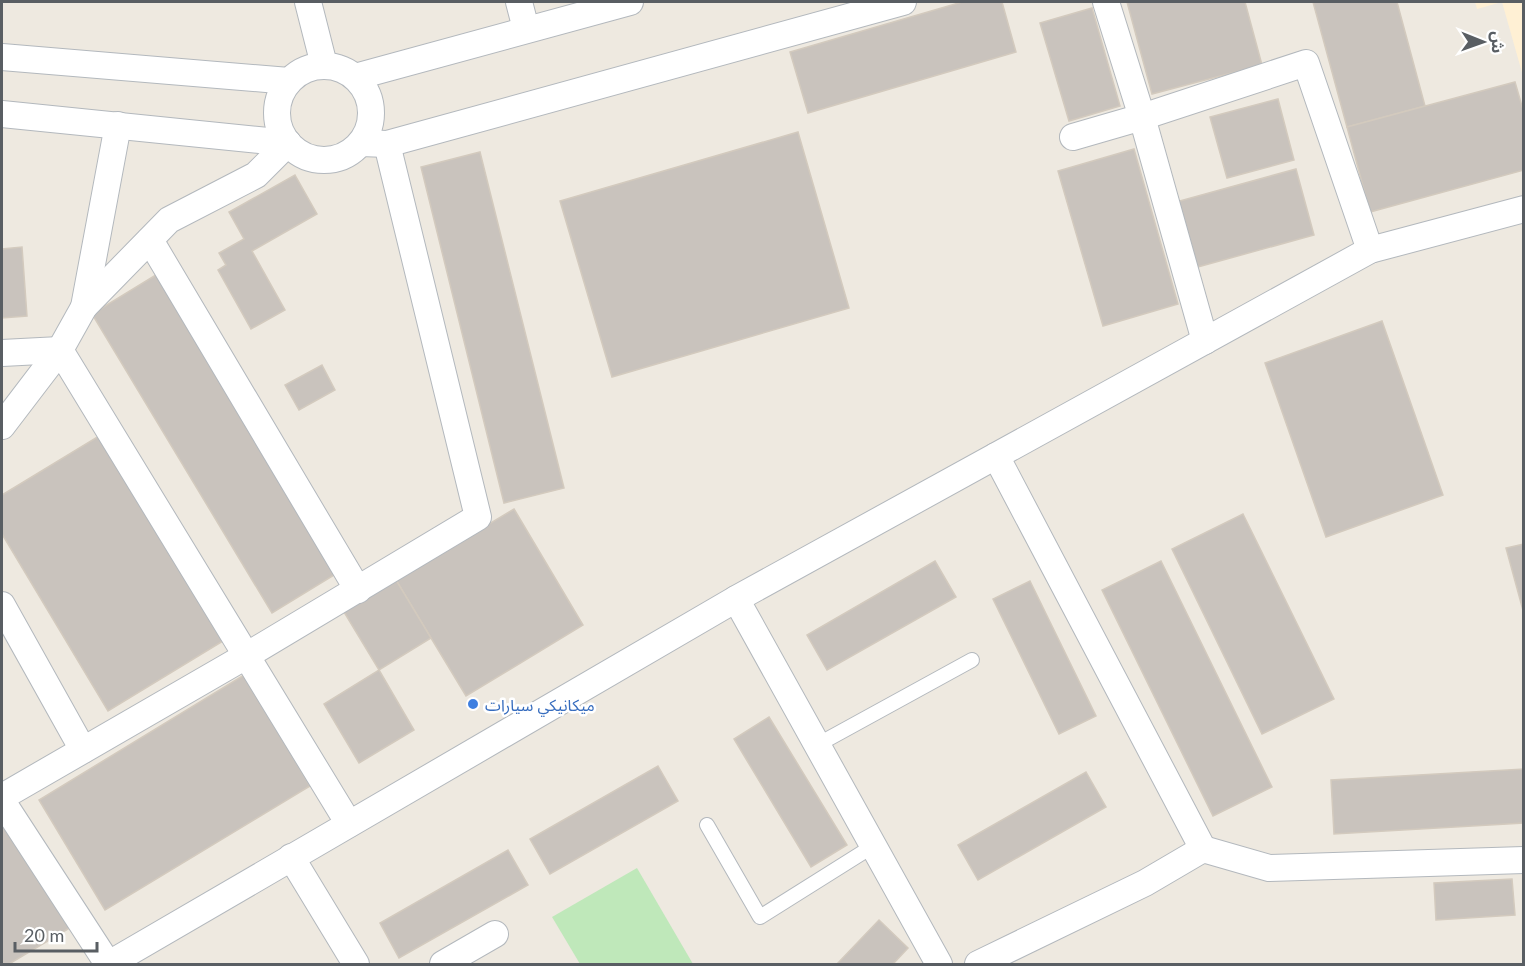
<svg xmlns="http://www.w3.org/2000/svg" width="1525" height="966" font-family="Lato,'Noto Sans Arabic',sans-serif">
<rect width="100%" height="100%" fill="#eee9e0"/>
<path fill="#fff0d4" d="M1475,2H1523V76L1502,2L1477,9Z"/>
<path fill="#bfe8ba" d="M637,868L693,964H580L552,917Z"/>
<g fill="#c9c3bd" stroke="#d3cabe" stroke-width="1.5">
<path d="M962,2H1002L1016,52L808,113L790,52Z"/>
<path d="M1127,2H1245L1262,65L1152,94Z"/>
<path d="M1313,2H1397L1425,106L1347,127Z"/>
<path d="M1092,8L1120,106L1069,121L1040,23Z"/>
<path d="M1515,82L1524,113V170L1370,212L1347,127Z"/>
<path d="M1278,99L1294,160L1227,178L1210,117Z"/>
<path d="M798,132L849,308L612,377L560,201Z"/>
<path d="M1134,149L1178,304L1103,326L1058,171Z"/>
<path d="M480,152L564,488L504,503L421,167Z"/>
<path d="M1296,169L1314,235L1194,268L1176,202Z"/>
<path d="M295,175L317,214L252,251L285,310L251,329L218,270L226,265L219,253L244,239L229,212Z"/>
<path d="M22,247L27,316L2,318V249Z"/>
<path d="M159,273L339,572L272,613L92,314Z"/>
<path d="M1382,321L1443,495L1326,537L1265,363Z"/>
<path d="M322,365L335,390L299,410L285,385Z"/>
<path d="M99,436L223,641L108,711L2,534V495Z"/>
<path d="M514,509L583,625L466,696L396,580Z"/>
<path d="M1243,514L1334,699L1262,734L1172,549Z"/>
<path d="M1524,544V614L1506,548Z"/>
<path d="M935,561L956,597L827,670L807,635Z"/>
<path d="M1161,561L1272,787L1213,816L1102,590Z"/>
<path d="M396,580L431,638L379,670L344,612Z"/>
<path d="M1030,581L1096,716L1059,734L993,599Z"/>
<path d="M379,670L414,730L359,763L324,704Z"/>
<path d="M244,675L310,786L105,910L39,800Z"/>
<path d="M769,717L847,845L811,867L734,739Z"/>
<path d="M658,766L678,801L550,874L530,839Z"/>
<path d="M1524,769V823L1334,834L1331,780Z"/>
<path d="M1086,772L1106,807L978,880L958,845Z"/>
<path d="M2,811L73,926L9,964H2Z"/>
<path d="M508,850L528,885L399,958L380,923Z"/>
<path d="M1512,879L1515,915L1436,920L1434,883Z"/>
<path d="M879,920L908,948L893,964H837Z"/>
</g>
<g fill="none" stroke-linecap="round" stroke-linejoin="round">
<g stroke="#b3b8bd" stroke-width="16">
<g id="service">
<path d="M817,745L972,660"/>
<path d="M707,825L760,917L873,846"/>
</g>
</g>
<g stroke="#b3b8bd" stroke-width="28">
<g id="minor">
<path d="M308,2L324,65"/>
<path d="M519,2L526,29"/>
<path d="M1106,2L1142,117L1205,341"/>
<path d="M2,57L289,81"/>
<circle cx="324" cy="113" r="47"/>
<path d="M355,77L630,2"/>
<path d="M2,114L288,143"/>
<path d="M1073,137L1142,117L1306,63L1370,250"/>
<path d="M361,143L387,144L903,2"/>
<path d="M150,240L358,590"/>
<path d="M84,307L118,125"/>
<path d="M2,353L60,350L349,824"/>
<path d="M2,426L60,350L84,307L169,220L256,175L288,143"/>
<path d="M996,456L1203,849"/>
<path d="M736,599L939,964"/>
<path d="M2,605L83,750"/>
<path d="M2,797L246,656L478,517L387,144"/>
<path d="M2,801L108,964"/>
<path d="M291,857L356,964"/>
<path d="M109,964L736,599L1370,250L1524,209"/>
<path d="M443,964L495,934"/>
<path d="M978,964L1145,883L1203,849L1269,868L1524,860"/>
</g>
</g>
<use href="#service" stroke="#fff" stroke-width="14"/>
<use href="#minor" stroke="#fff" stroke-width="26"/>
</g>
<circle fill="#3f7fe0" stroke="#fff" stroke-width="2" cx="473" cy="704" r="6"/>
<g text-anchor="middle" dominant-baseline="central" stroke-width="5" stroke-linejoin="round" paint-order="stroke">
<g font-size="16" fill="#366cbe" stroke="#fff" text-anchor="start">
<text x="485" y="704">ميكانيكي سيارات</text>
</g>
</g>
<rect width="1525" height="966" fill="none" stroke="#595e63" stroke-width="6"/>
<g transform="translate(1483 42) rotate(91)" stroke="#ffffff" stroke-width="4.5" paint-order="stroke">
<path d="M0-4.5L10 22L0 15L-10 22Z" fill="#595e63"/>
<text y="-9" font-size="16" font-weight="bold" text-anchor="middle" fill="#595e63">ش</text>
</g>
<path d="M15 942v9h82v-9" fill="none" stroke="#595e63" stroke-width="3"/>
<text x="24" y="942" font-size="18" fill="#595e63" stroke="#ffffff" stroke-width="4.5" paint-order="stroke">20 m</text>
</svg>
